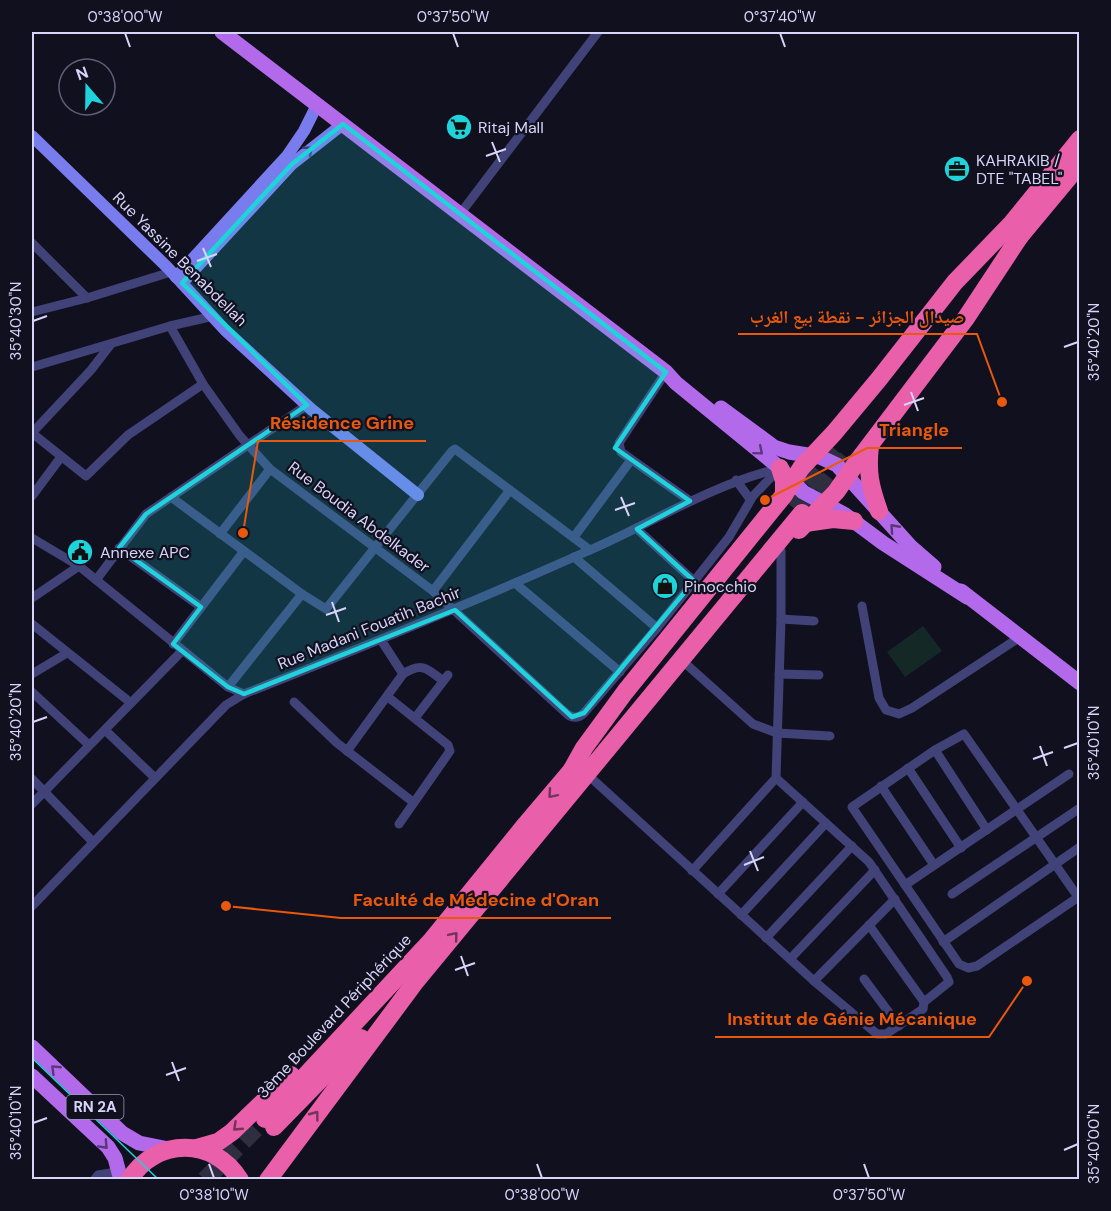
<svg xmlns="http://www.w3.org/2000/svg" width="1111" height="1211" font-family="'DM Sans','Noto Naskh Arabic',sans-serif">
<rect width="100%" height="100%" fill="#11101f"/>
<path fill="#142826" d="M923,626L942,651L905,677L887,652Z"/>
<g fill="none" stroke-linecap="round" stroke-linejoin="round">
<g stroke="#2f2d40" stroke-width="18" stroke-dasharray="18 9" stroke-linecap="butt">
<path d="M791,506L836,450"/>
<path d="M802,513L847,458"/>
<path d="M205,1180L265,1119"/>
</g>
<g stroke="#414278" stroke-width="9">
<path d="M460,214L598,32"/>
<path d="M32,243L87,298"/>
<path d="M32,312L87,298L171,272"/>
<path d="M170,326L203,384L240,436L270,469L433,591L567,714C573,719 579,718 584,713L657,628L729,537L753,496L780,468"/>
<path d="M32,367L170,326L214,316"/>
<path d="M666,372L619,443L621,452L690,501"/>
<path d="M32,433L86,476L128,435L203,384"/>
<path d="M32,433L91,370L111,344"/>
<path d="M736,480L750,499"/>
<path d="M32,496L61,457"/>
<path d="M171,497L302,594L326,609L452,451L455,449L590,550"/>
<path d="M637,529L694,581"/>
<path d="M220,534L270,469"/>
<path d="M574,537L631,460"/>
<path d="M32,538L79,566L228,687L244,694"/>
<path d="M119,548L201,607"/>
<path d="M781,551V619L776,778L869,862L947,977L949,982L924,1002"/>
<path d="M574,557L657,628"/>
<path d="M96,580L146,514L307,405"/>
<path d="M515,583L620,672"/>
<path d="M433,591L510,490"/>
<path d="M32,598L79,566"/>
<path d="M862,606L879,698L886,710L899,714L912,708L1020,637"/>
<path d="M781,619L814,621"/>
<path d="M32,624L131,703"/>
<path d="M381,640L403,674C422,662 427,668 443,681"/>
<path d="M173,644L244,551"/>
<path d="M686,664L753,724L777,733L830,736"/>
<path d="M32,674L67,653"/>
<path d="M779,674L819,675"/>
<path d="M228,687L302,594"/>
<path d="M32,692L89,745"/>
<path d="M388,697L448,745L450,751L399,824"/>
<path d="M294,702L337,743L413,802"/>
<path d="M415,718L448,675"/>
<path d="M105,730L154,777"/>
<path d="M935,750L987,830"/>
<path d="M347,751L403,674"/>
<path d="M908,768L961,848"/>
<path d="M588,775L814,981L877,1034H886L923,1009L924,1002L869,925"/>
<path d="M32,779L93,842"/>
<path d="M881,786L934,865"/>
<path d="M32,804L182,651"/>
<path d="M692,871L776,778"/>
<path d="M905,885L1069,774"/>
<path d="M718,894L803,802"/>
<path d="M952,894L1080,808"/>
<path d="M1078,897L964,734L935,750L852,807L959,964L968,968L977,966L1080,896"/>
<path d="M32,906L226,705L244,694C361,648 476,601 590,550C652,523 711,485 777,469"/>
<path d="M741,915L826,823"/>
<path d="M766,938L852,846"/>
<path d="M943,942L1080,847"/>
<path d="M790,959L875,870"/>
<path d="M864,979L899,1026"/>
<path d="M814,981L895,899"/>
<path d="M94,1180L98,1175L110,1173L117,1180"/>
</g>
<g stroke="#787cec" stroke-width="12">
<path d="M32,136L167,267L225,330L311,409L418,495"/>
<path d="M176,277L287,156L304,131L317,105"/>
<path d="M182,283L292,164L343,124"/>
</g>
<g stroke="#b26aea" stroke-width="15">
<path d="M222,32L666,372L676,383L780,468L803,492L844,514L883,543L967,597"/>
<path d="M721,408L774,447L789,452L820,457L837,465L911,547L934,567"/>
<path d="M961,591L1080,683"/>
<path d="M32,1047L122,1133L139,1143L169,1149"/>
<path d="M32,1076L108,1147L115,1158L121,1180"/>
</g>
<g stroke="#e95fa9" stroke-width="18">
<path d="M1016,241L1080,164"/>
<path d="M870,446C867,472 870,486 879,511"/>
<path d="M780,468L784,481V495"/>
<path d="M805,523L833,519L854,521"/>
<path d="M799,530L836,492L857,462L966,318L1022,233"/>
<path d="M570,773L584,748L625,692L784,495L801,468L834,433L879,379L955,282L1012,223L1080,139"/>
<path d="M265,1119L431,941L526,824L577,764"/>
<path d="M274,1127L361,1038"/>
<path d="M197,1148L218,1142L232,1132L291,1075"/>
<path d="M129,1180C156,1137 214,1137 240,1180"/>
<path d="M268,1180L416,981L802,513"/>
</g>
<path stroke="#1fd3da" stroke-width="1.5" d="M32,1058L159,1180"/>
</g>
<defs><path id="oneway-chevron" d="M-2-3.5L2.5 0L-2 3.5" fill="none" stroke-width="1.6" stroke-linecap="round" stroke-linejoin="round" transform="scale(1.5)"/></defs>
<use stroke="#3f417b" href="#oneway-chevron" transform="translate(309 150) rotate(-39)"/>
<g stroke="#59387a">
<use href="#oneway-chevron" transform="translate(759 451) rotate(40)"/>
<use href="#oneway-chevron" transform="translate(894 528) rotate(-132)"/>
<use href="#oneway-chevron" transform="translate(55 1069) rotate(-136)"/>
<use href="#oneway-chevron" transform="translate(104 1145) rotate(47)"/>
</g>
<g stroke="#72345d">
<use href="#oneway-chevron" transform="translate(552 794) rotate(131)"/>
<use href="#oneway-chevron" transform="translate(454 936) rotate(-50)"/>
<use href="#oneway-chevron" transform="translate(315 1115) rotate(-53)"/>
<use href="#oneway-chevron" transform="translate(237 1127) rotate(137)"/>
</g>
<path fill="#1fd3da" fill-opacity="0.2" stroke="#1fd3da" stroke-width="4.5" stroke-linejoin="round" d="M343,124L666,372L615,448L690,501L637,529L694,581L584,713L572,717L455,610L244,694L228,687L173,644L201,607L119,548L146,514L307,405L182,283L292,164Z"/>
<path fill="none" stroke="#d6d4f9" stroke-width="2" d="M125,33L130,47M453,33L458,47M780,33L785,47M492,142L500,162M486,156L506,149M203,248L211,267M197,261L217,254M33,321L47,316M1064,347L1078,342M911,392L918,411M904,405L924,398M621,497L629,516M615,510L635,503M332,602L339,622M326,615L346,608M33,722L47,717M1040,746L1047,766M1064,748L1078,743M1033,759L1053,752M750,851L758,871M744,865L764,857M461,956L468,976M455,970L475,963M172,1062L179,1081M166,1075L186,1068M33,1123L47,1118M1064,1150L1078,1144M209,1164L214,1178M537,1164L542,1178M864,1164L869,1178"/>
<defs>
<g id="supermarket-disc" transform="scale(1.35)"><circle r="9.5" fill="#1fd3da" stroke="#11101f"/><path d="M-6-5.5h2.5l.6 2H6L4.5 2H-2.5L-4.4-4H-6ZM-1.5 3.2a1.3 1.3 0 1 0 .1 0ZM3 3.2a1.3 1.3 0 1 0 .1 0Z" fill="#111"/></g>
<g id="office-disc" transform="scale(1.35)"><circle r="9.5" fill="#1fd3da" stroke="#11101f"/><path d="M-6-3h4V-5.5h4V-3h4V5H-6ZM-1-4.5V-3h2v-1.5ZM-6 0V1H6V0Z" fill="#111"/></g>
<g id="civic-disc" transform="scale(1.35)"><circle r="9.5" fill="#1fd3da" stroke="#11101f"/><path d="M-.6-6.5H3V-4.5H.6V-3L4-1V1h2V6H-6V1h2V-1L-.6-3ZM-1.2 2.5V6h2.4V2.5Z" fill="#111"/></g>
<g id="shop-disc" transform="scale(1.35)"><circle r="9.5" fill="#1fd3da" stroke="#11101f"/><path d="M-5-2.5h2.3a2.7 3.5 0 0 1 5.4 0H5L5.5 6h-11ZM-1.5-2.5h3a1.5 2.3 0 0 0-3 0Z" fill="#111"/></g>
</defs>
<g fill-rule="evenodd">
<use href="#supermarket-disc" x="459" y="127"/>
<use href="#office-disc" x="957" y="169"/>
<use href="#civic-disc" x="80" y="552"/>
<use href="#shop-disc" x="665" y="586"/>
</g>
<g text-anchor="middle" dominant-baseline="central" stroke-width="4.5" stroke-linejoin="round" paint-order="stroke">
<rect fill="#11101f" stroke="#9b99b8" stroke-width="1.5" x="66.5" y="1095" width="57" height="24" rx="4.5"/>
<g font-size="15" font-weight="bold" fill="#d6d4f9">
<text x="95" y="1107">RN 2A</text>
</g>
<g font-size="16" fill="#d6d4f9" stroke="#11101f" text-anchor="start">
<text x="478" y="127">Ritaj Mall</text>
<text x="976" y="160">KAHRAKIB /<tspan x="976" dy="18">DTE "TABEL"</tspan></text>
<text x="100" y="552">Annexe APC</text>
<text x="684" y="586">Pinocchio</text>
</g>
<g font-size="16" fill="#d6d4f9" stroke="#11101f">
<text transform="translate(180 259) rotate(45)">Rue Yassine Benabdellah</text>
<text transform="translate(359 517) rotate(37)">Rue Boudia Abdelkader</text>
<text transform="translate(369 628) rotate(-22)">Rue Madani Fouatih Bachir</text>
<text transform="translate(334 1016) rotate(-47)">3ème Boulevard Périphérique</text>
</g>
</g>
<path fill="none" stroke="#e8590c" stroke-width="2" d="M1002 402L977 334H738M243 533L258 441H426M765 500L867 448H962M226 906L341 918H611M1027 981L989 1037H715"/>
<g fill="#e8590c" stroke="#11101f" stroke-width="2">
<circle cx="1002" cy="402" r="6"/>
<circle cx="243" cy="533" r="6"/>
<circle cx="765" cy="500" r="6"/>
<circle cx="226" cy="906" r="6"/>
<circle cx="1027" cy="981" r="6"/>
</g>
<g font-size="18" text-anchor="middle" font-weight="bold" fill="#e8590c" stroke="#11101f" stroke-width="4.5" stroke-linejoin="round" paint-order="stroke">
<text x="857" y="323">صيدال الجزائر - نقطة بيع الغرب</text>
<text x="342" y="429">Résidence Grine</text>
<text x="914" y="436">Triangle</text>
<text x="476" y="906">Faculté de Médecine d'Oran</text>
<text x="852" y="1025">Institut de Génie Mécanique</text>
</g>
<rect width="1111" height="1211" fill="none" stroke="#11101f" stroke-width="66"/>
<g transform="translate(87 87) rotate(340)"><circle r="28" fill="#11101f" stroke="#605e76" stroke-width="1.5"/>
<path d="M0-4.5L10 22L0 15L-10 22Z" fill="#1fd3da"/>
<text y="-9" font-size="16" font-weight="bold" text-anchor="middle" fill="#d6d4f9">N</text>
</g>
<rect x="33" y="33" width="1045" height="1145" fill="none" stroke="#d6d4f9" stroke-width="2"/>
<g font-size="15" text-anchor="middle" fill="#d6d4f9">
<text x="125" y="22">0°38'00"W</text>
<text x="453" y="22">0°37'50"W</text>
<text x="780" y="22">0°37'40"W</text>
<text transform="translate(16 321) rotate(-90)" y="5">35°40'30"N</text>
<text transform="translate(1094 342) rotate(-90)" y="5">35°40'20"N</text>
<text transform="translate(16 722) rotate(-90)" y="5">35°40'20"N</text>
<text transform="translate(1094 743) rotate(-90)" y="5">35°40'10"N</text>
<text transform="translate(16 1123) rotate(-90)" y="5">35°40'10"N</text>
<text transform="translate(1094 1144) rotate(-90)" y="5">35°40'00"N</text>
<text x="214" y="1200">0°38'10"W</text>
<text x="542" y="1200">0°38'00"W</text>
<text x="869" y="1200">0°37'50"W</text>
</g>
</svg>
